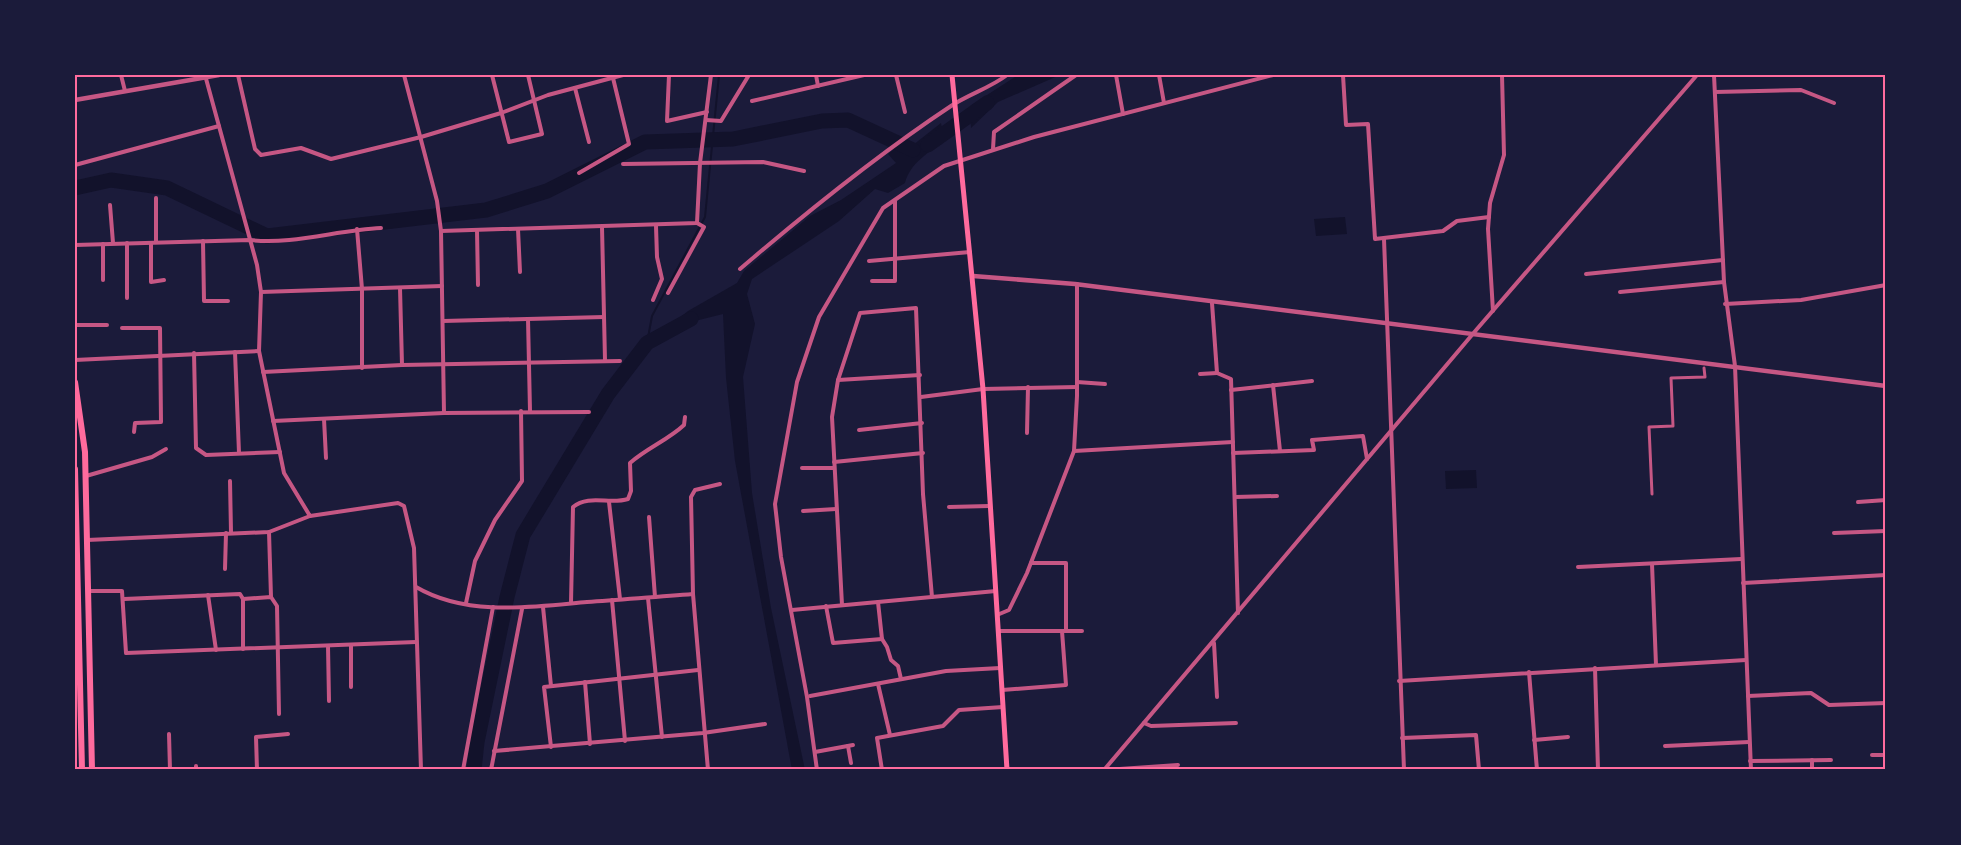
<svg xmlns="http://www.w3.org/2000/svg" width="1961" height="845" font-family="'Fira Sans Condensed',sans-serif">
<rect width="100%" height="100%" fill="#1b1b3a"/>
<g fill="#12122b">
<path d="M1018,75H1060L998,102L971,128L970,106Z"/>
<path d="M941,123L945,141C929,152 910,163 905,183L888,193L875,189L839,221L752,279L747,294L755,324L743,377L752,493L771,608L805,770H792L735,461L726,378L723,314L667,328L688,311L737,283L744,271L810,216L841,200L896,163L888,154L904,141L913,145Z"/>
<path d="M1345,217L1347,234L1316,236L1314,219Z"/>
<path d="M1476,470L1477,488L1446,489L1445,471Z"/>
</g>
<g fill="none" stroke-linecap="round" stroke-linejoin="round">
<path stroke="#12122b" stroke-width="2" d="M647,343L652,316L705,217L719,75"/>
<g stroke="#12122b" stroke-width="15">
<path d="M928,145L987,103"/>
<path d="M75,188L111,180L167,188L267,236L486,210L547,191L645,142L733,139L822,121L848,120L913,150"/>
<path d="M474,770L477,742L507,597L523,535L608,394L647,343L691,319"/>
</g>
<path stroke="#c65784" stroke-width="3" d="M1652,494L1649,427L1673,426L1671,378L1705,377L1704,368"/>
<g stroke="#c65784" stroke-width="4">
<path d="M121,75L125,91"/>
<path d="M205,75L257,265L261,292L259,351L284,473L310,516L398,503L404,506L414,548L421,770"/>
<path d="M238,75L255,149L261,155L301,148L331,159L421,137L501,113L548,95L623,75"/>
<path d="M404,75L437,201L441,231L444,413L589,412"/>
<path d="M492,75L509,142L542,134L528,75"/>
<path d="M669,75L667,121L707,112"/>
<path d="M816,75L818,86"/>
<path d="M896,75L905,112"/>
<path d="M1116,75L1123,114"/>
<path d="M1159,75L1164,103"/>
<path d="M1343,75L1346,125L1368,124L1375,239L1443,231L1457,221L1489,217"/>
<path d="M1714,75L1724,282L1735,366L1751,770"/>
<path d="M575,88L589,142"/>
<path d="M1715,92L1801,90L1834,103"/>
<path d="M752,101L864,75"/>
<path d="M706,120L721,121L749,75"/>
<path d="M993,149L994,132L1076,75"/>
<path d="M623,164L763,162L804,171"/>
<path d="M75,165L219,126"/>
<path d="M579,173L629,144L613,78"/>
<path d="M156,198V242"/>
<path d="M110,205L113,243"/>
<path d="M602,227L605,360"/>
<path d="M357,229L362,289V368"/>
<path d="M518,229L520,272"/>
<path d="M477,230L478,285"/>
<path d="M441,231L697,223L700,163L711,75"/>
<path d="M1384,239L1404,770"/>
<path d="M203,241L204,301H228"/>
<path d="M127,243V298"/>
<path d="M151,243V282L164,280"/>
<path d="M103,244V280"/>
<path d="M75,245L250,240C293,245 337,230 381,228"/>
<path d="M869,261L970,252"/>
<path d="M740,269C808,211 877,155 951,106C969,94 990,88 1007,75"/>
<path d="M1586,274L1723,260"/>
<path d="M872,281H895V201"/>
<path d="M400,288L402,365"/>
<path d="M261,292L442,286"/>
<path d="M1620,292L1724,282"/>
<path d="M668,293L704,227L697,223"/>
<path d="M653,300L662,279L657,257L656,226"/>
<path d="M1212,303L1217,373L1231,379L1238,613"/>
<path d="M1725,304L1801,300L1886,285"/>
<path d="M1493,311L1488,229L1490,203L1504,155L1502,75"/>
<path d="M528,319L530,411"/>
<path d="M443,321L604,317"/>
<path d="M75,325H107"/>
<path d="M122,328H160L161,422L135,423L134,432"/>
<path d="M235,352L239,453"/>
<path d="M194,353L196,448L206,455L280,452"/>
<path d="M75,360L259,351"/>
<path d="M263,372L402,365L620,361"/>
<path d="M1200,374L1217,373"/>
<path d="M838,380L920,375"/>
<path d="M1077,382L1105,384"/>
<path d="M1273,385L1280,451"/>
<path d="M1231,390L1312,381"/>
<path d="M921,397L983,389L1077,387"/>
<path d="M324,419L326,458"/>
<path d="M273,421L444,413"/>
<path d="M859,430L922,423"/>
<path d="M1027,433L1028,387"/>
<path d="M1074,451L1233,442"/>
<path d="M1233,453L1314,450L1312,440L1363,436L1367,459"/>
<path d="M834,462L923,453"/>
<path d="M802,468H834"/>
<path d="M86,476L152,457L166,449"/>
<path d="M230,481L231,532"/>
<path d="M1235,497L1277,496"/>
<path d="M609,502L620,599"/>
<path d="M1858,502L1886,500"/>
<path d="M949,507L989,506"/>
<path d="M803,511L836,509"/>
<path d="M649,517L655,597"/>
<path d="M269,532L271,597"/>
<path d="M1834,533L1886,531"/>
<path d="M87,540L269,532L310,516"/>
<path d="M1031,563H1066V631"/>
<path d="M1652,564L1656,665"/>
<path d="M1578,567L1741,559"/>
<path d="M225,569L226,533"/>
<path d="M1743,583L1886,575"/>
<path d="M416,587C467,617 532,607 587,602C623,599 658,597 693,594L708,770"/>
<path d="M88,591H122L126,653L416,642"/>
<path d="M693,594L691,497L695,490L720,484"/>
<path d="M208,595L216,650"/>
<path d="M648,598L662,737"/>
<path d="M124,599L240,594L243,599L271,597L277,606L279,714"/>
<path d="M243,599V649"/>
<path d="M612,600L625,741"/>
<path d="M878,602L882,639L887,647L891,660L898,666L901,679"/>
<path d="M466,603L475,561L495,520L522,481L521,411"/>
<path d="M571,603L573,507C589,494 610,505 628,499L631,491L630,463C647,448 668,440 684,425L685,417"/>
<path d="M842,605L832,417L838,380L860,313L916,308L923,494L932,597"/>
<path d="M826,606L833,643L882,639"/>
<path d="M543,607L551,686"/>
<path d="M792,610L996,591"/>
<path d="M997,615L1009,610L1027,573L1074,451L1077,396V284"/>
<path d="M998,631H1082"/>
<path d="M1214,643L1217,697"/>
<path d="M351,645V687"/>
<path d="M328,646L329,701"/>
<path d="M1595,668L1598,770"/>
<path d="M1529,672L1537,770"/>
<path d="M1399,681L1746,660"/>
<path d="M585,682L590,744"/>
<path d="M878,684L890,735"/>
<path d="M1002,690L1066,685L1062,631"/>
<path d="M810,696L946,671L1000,668"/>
<path d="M1748,696L1811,693L1829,705L1886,703"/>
<path d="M1144,723L1151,726L1236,723"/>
<path d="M169,734L170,770"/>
<path d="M1402,738L1476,735L1479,770"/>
<path d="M1534,740L1568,737"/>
<path d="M848,746L851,763"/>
<path d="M1665,746L1749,742"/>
<path d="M551,747L544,687L698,670"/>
<path d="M494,751L703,733L765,724"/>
<path d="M815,752L853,745"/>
<path d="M1872,755H1886"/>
<path d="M1812,760V770"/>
<path d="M1750,761L1831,760"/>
<path d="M196,766V770"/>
<path d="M257,770L256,737L288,734"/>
<path d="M463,770L493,607"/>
<path d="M491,770L522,609"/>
<path d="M817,770L807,697L781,557L775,504L797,382L819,317L883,208L944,166L1034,137L1273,75"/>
<path d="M882,770L877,738L943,726L959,710L1003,707"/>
<path d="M1104,770L1477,329L1697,75"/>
<path d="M1105,770L1178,765"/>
</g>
<g stroke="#c65784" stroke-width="4.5">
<path d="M75,100L219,75"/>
<path d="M973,276L1075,284L1886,386"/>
</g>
<path stroke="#ff6b9d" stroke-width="5" d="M952,75L983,389L1007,770"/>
<g stroke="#ff6b9d" stroke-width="6">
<path d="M75,382L85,452L92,770"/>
<path d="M75,469L82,770"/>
</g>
</g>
<rect width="1961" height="845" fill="none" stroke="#1b1b3a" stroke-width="153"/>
<rect x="76" y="76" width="1808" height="692" fill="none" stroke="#ff6b9d" stroke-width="2"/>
</svg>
